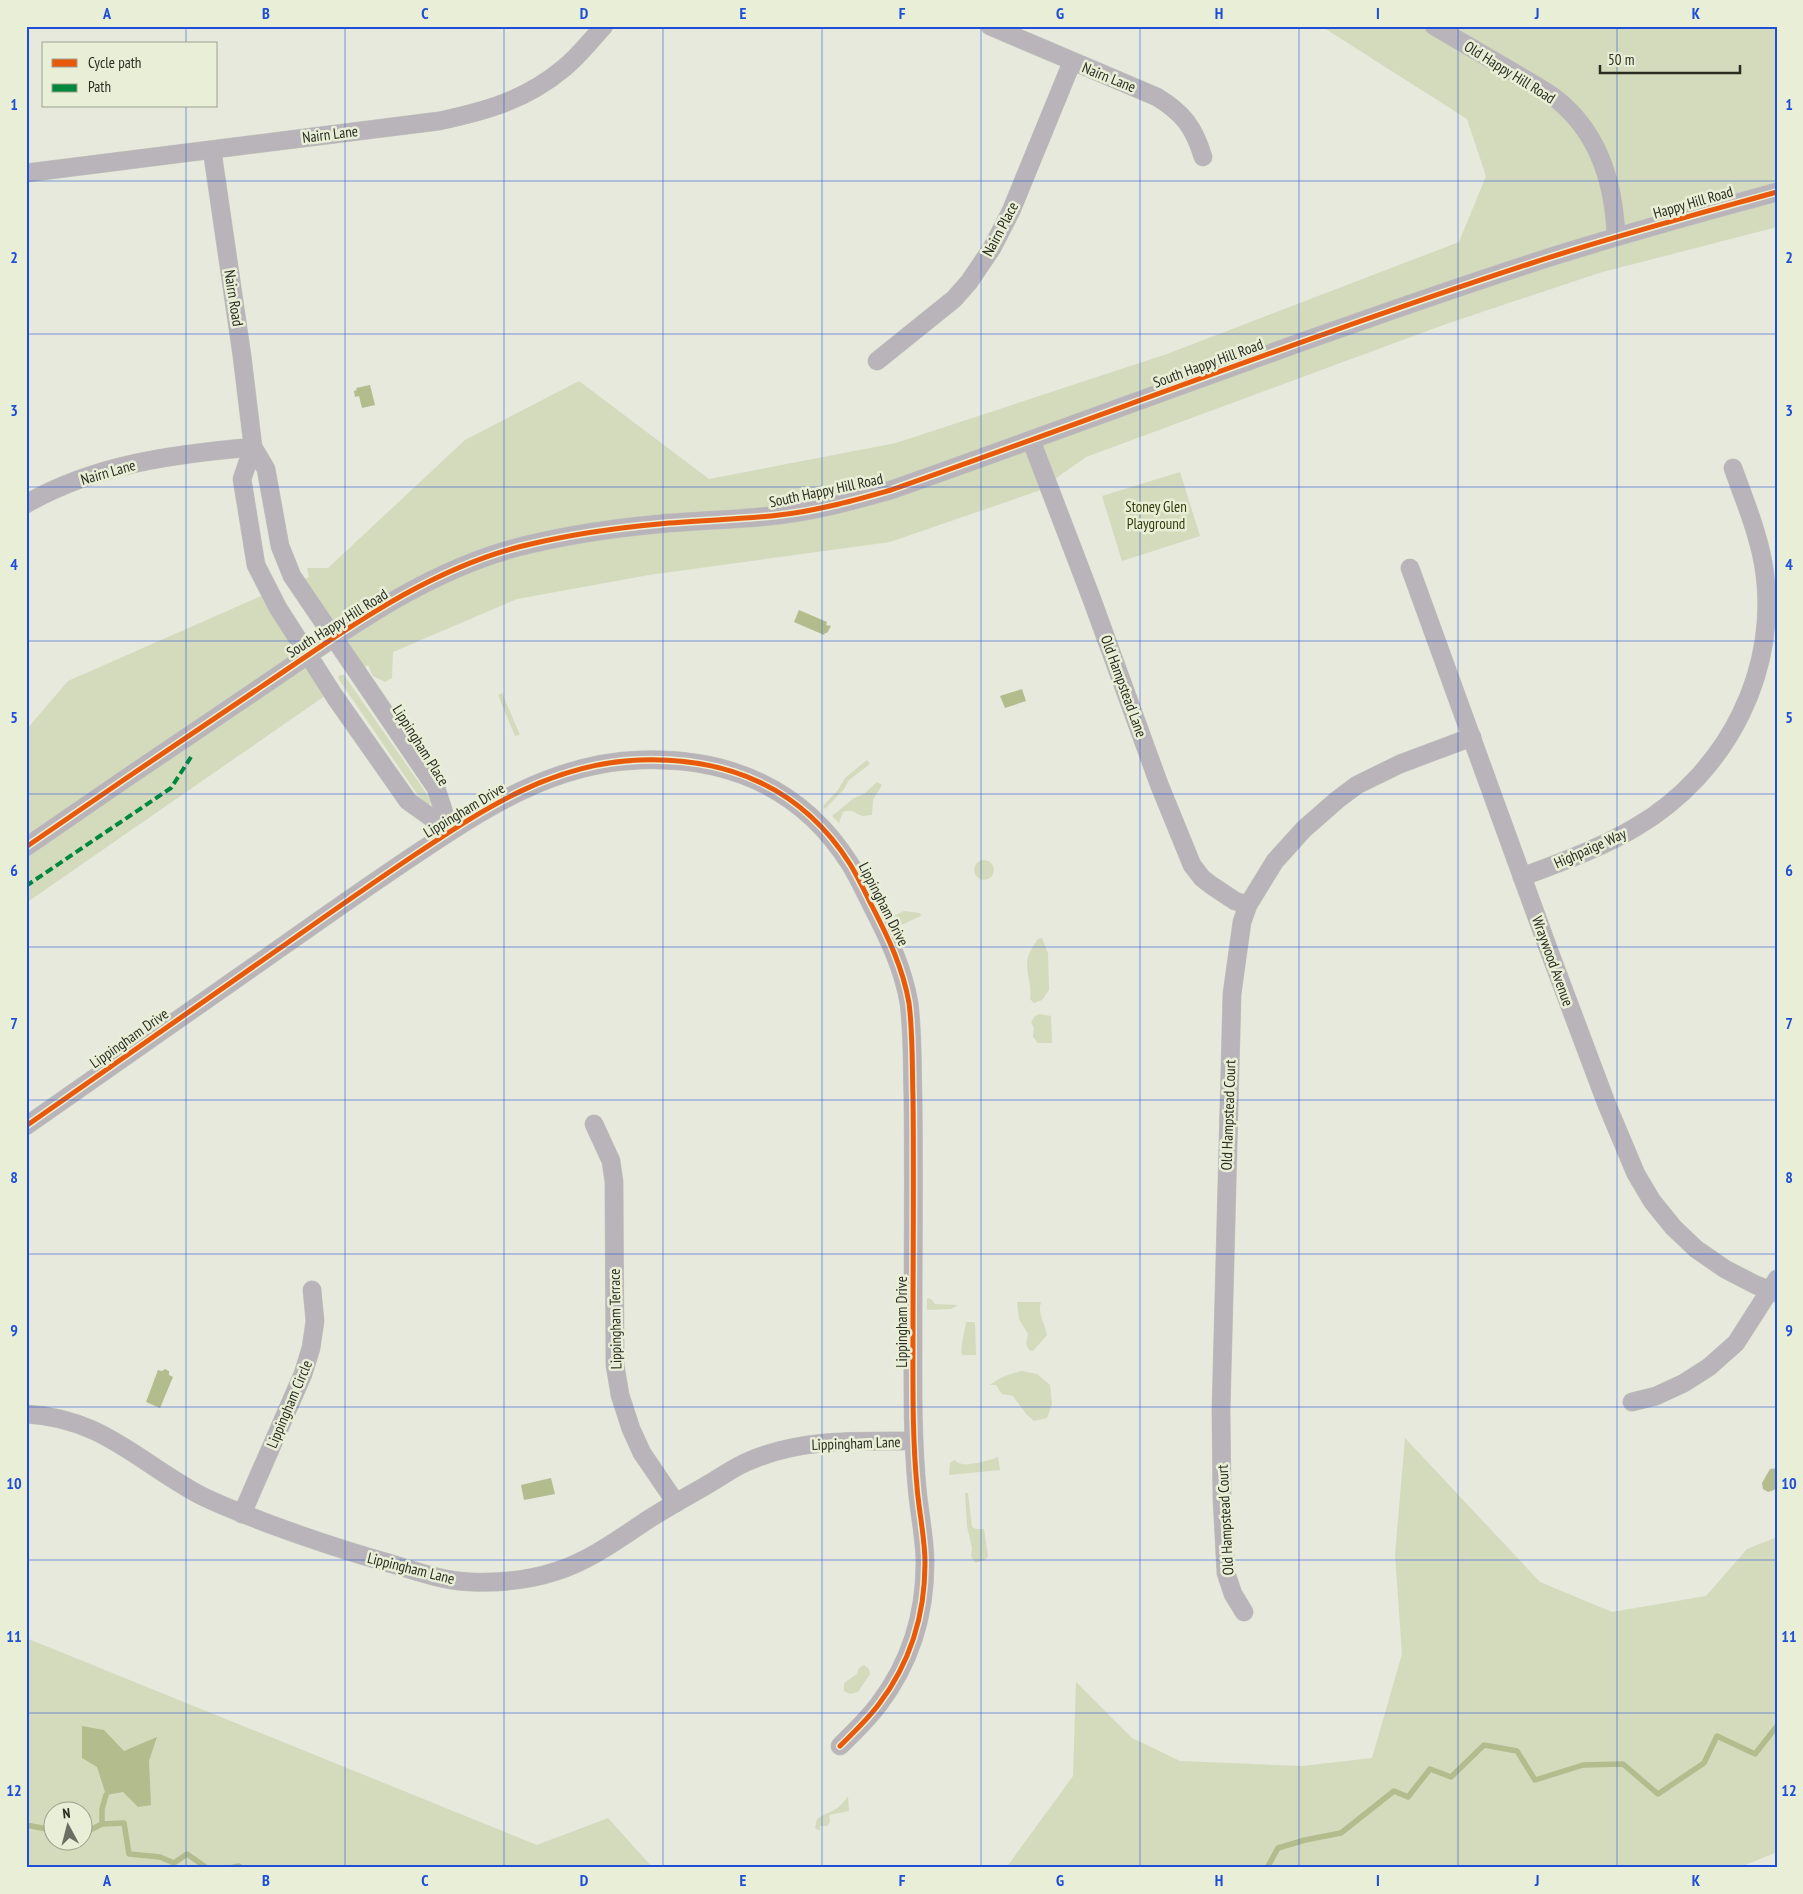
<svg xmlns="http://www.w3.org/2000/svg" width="1803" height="1894" font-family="'PT Sans Narrow',sans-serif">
<rect width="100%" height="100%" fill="#e6e9dc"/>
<g fill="#d4dabc" fill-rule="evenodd">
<path d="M1321,26H1777V227L1599,273L1446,324L1086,457L1038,491L890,542L649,575L517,599L393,652L392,678L385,682L373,676L368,665L358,672L297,583L309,577L307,568H328L465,440L579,381L709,479L896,443L1167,354L1459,242L1486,176L1467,119Z"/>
<path d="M1180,472L1200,536L1122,561L1102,496Z"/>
<path d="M270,592L332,691L26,903V730L68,681Z"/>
<path d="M340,675H344L431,800L430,804H424L338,678Z"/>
<path d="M502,693L520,735L515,736L498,695Z"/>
<path d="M867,760L870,764L849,780L844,789L825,809L823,806L838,790L845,778Z"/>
<path d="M877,782L882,785L873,800L872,815C869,815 866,816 863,816C855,814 852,808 843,812L839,823L832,816L854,798L864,794Z"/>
<circle cx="984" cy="870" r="10"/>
<path d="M904,911L920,913L921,916L899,926L894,916Z"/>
<path d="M1042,938L1048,953L1049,990L1042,1000L1034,1003L1030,999C1033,984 1023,968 1029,954C1031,949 1035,944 1038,939Z"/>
<path d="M1039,1014L1051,1016L1052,1043H1038L1033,1037L1034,1028L1031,1022L1035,1016Z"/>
<path d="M927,1298L931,1299L935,1304L958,1305L951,1309L927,1310Z"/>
<path d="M1017,1302H1041C1037,1314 1045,1323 1047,1335L1033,1351L1029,1350L1026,1344L1028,1334L1019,1319Z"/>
<path d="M966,1322H973L975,1323L976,1355H962C960,1346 965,1332 966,1322Z"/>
<path d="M1022,1371L1037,1374L1050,1385L1052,1404L1047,1418L1034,1421L1026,1414L1013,1396L1002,1394L996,1385H990C1000,1377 1009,1374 1022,1371Z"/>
<path d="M1405,1438L1540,1582L1612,1612L1706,1596L1747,1549L1777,1537V1852L1738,1868H1006L1073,1776L1076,1682L1132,1738L1180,1761L1302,1766L1372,1758L1402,1654L1395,1555Z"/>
<path d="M998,1457L1000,1470L949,1475L950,1463L954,1460C957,1462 959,1463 962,1464C967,1466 992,1460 998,1457Z"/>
<path d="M965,1493H968L972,1527L976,1529H984L988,1556L985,1560L975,1563L971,1556L972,1548L967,1526Z"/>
<path d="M26,1638L537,1845L608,1818L653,1868H26ZM52,1812H82V1842H52Z"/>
<path d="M864,1665L869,1669L870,1674L858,1692L850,1694L844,1691V1683L857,1674L859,1668Z"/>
<path d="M848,1796L849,1811L829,1815L830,1822L827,1826H820V1831L815,1828L817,1819C832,1809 837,1813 848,1796Z"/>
</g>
<g fill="#b3bc8d">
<path d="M370,385L375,405L362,408L359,396L355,397L354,391L357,390L356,388Z"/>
<path d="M799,610L827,622L826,625L831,626L827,633H825L824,635L794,622Z"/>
<path d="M1022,689L1026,701L1005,708L1000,696Z"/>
<path d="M165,1369L169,1371V1375L173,1377L160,1408L146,1402L158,1370L162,1371Z"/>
<path d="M1777,1468V1486L1774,1490L1768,1492L1763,1489L1762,1483L1770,1469Z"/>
<path d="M551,1478L555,1494L524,1500L521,1485Z"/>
<path d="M82,1726L104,1730L124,1751L157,1737L149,1761L151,1805L138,1807L123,1792L106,1795L97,1767L82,1758Z"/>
</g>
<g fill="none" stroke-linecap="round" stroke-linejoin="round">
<g stroke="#b3bc8d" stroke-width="5.5">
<path d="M102,1824V1809L106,1795"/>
<path d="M26,1825L52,1830"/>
<path d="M82,1834L102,1824L124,1823L129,1854L160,1857L174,1863L187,1854L207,1868"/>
<path d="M230,1868L239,1866L241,1868"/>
<path d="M1267,1868L1278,1848L1305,1840L1341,1833L1394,1791L1408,1797L1430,1769L1451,1777L1484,1745L1517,1751L1535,1780L1583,1765L1623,1764L1658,1794L1704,1763L1717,1736L1755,1754L1777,1726"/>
</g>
<g stroke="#c3c6bb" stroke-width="19">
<g id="minor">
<path d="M990,26L1157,97C1183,113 1194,127 1203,157"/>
<path d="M1434,26C1460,41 1487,57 1513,72C1527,81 1542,88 1555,98C1599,132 1614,184 1616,236"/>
<path d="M26,173L439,121C486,111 526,100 564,68C579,56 591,40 604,26"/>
<path d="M877,361L954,299L969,282L992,248L1011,211L1072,62"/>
<path d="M1031,440L1091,597L1159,784L1192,865L1202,878L1211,885L1235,901L1248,905"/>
<path d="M253,447L266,469L280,546L292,576L436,788L450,831L408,801L335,697L278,608L256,565L242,479Z"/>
<path d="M26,504C95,464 175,454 253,447L242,356L212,150"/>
<path d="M1410,568L1548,948L1607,1105L1636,1174L1652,1201L1673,1227L1696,1249L1725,1269L1756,1285L1777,1293"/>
<path d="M26,847C104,793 182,740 261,687C344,631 431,566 531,544C573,534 616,528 659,524C699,520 739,520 779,515C817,511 855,500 891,490C1104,415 1315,334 1529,264C1611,237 1694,215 1777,192"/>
<path d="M1522,877C1561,862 1601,848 1636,827C1728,773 1782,667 1763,562C1757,530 1744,499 1733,468"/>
<path d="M594,1124L611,1161L614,1182L615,1365L620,1395L631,1429L642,1453L676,1503"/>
<path d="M26,1126C112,1066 197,1006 283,946C327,915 371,884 416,854C485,808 553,763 640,760C728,757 802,788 850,864C858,877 865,892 872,906C888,937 903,968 909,1003C913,1034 912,1067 913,1098C914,1174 913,1250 913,1326C913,1379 912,1434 917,1487C919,1512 925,1538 925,1563C925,1614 910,1663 879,1704C868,1719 853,1733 840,1746"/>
<path d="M1632,1402L1656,1396L1684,1383L1709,1367L1736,1343L1777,1279"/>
<path d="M26,1414C101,1418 136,1460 198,1494C219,1505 242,1513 264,1522C307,1538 349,1552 392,1564C418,1572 444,1581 472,1582C500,1583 530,1580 557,1571C591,1560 620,1538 649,1519C668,1507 688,1496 707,1485C721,1477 734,1467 749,1461C802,1438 858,1441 914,1441"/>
<path d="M242,1514L303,1374L311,1348L315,1321L312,1290"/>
<path d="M1244,1612L1233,1594L1226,1573L1222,1499L1221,1411L1232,994L1242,922L1248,905L1275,861L1304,829L1337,800L1357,785L1400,764L1472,737"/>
</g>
</g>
<use href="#minor" stroke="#b8b4ba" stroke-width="18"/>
<path stroke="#00873e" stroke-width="4" stroke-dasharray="8 4" stroke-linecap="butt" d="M26,886L171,788L191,757"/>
<g stroke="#e9efd6" stroke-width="8">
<g id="cycleway">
<path d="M26,847C104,793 182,740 261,687C344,631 431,566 531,544C573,534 616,528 659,524C699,520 739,520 779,515C817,511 855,500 891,490C1104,415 1315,334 1529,264C1611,237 1694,215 1777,192"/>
<path d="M26,1126C112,1066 197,1006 283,946C327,915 371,884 416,854C485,808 553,763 640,760C728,757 802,788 850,864C858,877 865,892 872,906C888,937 903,968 909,1003C913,1034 912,1067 913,1098C914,1174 913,1250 913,1326C913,1379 912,1434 917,1487C919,1512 925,1538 925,1563C925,1614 910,1663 879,1704C868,1719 853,1733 840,1746"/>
</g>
</g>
<use href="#cycleway" stroke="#e8590c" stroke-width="5"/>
</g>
<path fill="none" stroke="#1d4ed8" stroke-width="1" stroke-opacity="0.55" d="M186,26V44M345,26V1868M504,26V1868M663,26V1868M822,26V1868M981,26V1868M1140,26V1868M1299,26V1868M1458,26V1868M1617,26V1868M186,106V1868M26,181H1777M26,334H1777M26,487H1777M26,641H1777M26,794H1777M26,947H1777M26,1100H1777M26,1254H1777M26,1407H1777M26,1560H1777M26,1713H1777"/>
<g text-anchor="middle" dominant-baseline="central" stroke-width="5" stroke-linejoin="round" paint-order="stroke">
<g font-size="15" fill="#2a2c22" stroke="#e9efd6">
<text transform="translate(1510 72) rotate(32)">Old Happy Hill Road</text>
<text transform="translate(1109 77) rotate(22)">Nairn Lane</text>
<text transform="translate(330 134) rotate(-7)">Nairn Lane</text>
<text transform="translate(1693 202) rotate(-16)">Happy Hill Road</text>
<text transform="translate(1000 229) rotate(-62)">Nairn Place</text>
<text transform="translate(234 298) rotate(81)">Nairn Road</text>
<text transform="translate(1208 363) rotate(-20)">South Happy Hill Road</text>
<text transform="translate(108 472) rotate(-16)">Nairn Lane</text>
<text transform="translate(826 490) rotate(-12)">South Happy Hill Road</text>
<text transform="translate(337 623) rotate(-32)">South Happy Hill Road</text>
<text transform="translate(1124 686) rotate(70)">Old Hampstead Lane</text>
<text transform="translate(421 745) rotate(58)">Lippingham Place</text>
<text transform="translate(464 810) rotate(-31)">Lippingham Drive</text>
<text transform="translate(1590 848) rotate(-24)">Highpaige Way</text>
<text transform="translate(884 904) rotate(63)">Lippingham Drive</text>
<text transform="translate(1553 961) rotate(70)">Wraywood Avenue</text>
<text transform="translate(129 1038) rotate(-35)">Lippingham Drive</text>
<text transform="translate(1228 1115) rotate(-88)">Old Hampstead Court</text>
<text transform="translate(615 1319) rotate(-91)">Lippingham Terrace</text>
<text transform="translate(901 1322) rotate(-90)">Lippingham Drive</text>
<text transform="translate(289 1404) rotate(-67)">Lippingham Circle</text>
<text transform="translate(856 1443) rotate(-2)">Lippingham Lane</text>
<text transform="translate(1225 1520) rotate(-93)">Old Hampstead Court</text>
<text transform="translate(411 1568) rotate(14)">Lippingham Lane</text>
</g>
<g font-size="15" fill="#353b0c" stroke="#e9efd6">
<text x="1156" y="506">Stoney Glen<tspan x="1156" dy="17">Playground</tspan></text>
</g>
</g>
<rect width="1803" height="1894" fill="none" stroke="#e9efd6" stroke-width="55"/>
<rect x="42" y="42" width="175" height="65" fill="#e9efd6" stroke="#9da18e"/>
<rect x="52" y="59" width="25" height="8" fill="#e8590c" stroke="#9da18e"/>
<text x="88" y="68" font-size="15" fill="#2a2c22">Cycle path</text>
<rect x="52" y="84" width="25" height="8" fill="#00873e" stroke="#9da18e"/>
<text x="88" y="92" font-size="15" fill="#2a2c22">Path</text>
<g transform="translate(68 1826) rotate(353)"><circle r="24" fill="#e9efd6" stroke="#9da18e"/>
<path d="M0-4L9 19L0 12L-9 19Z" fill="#6c6e63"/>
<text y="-8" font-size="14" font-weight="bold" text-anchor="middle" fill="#2a2c22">N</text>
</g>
<path d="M1600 65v8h140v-8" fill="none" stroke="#2a2c22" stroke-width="2.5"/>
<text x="1608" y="65" font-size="15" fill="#2a2c22" stroke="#e9efd6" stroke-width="4" paint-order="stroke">50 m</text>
<rect x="28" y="28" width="1748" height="1838" fill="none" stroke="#1d4ed8" stroke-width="2"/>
<g font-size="16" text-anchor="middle" font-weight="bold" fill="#1d4ed8">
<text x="107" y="19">A</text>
<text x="266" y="19">B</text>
<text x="425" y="19">C</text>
<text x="584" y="19">D</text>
<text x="743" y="19">E</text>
<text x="902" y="19">F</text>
<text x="1060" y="19">G</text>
<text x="1219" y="19">H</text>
<text x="1378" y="19">I</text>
<text x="1537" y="19">J</text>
<text x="1696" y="19">K</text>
<text x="14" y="110">1</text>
<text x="1789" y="110">1</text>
<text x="14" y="263">2</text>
<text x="1789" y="263">2</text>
<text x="14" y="416">3</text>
<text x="1789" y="416">3</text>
<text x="14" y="570">4</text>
<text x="1789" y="570">4</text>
<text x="14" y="723">5</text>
<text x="1789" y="723">5</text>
<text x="14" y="876">6</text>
<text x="1789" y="876">6</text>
<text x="14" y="1029">7</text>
<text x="1789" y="1029">7</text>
<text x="14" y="1183">8</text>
<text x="1789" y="1183">8</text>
<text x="14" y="1336">9</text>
<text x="1789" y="1336">9</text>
<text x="14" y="1489">10</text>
<text x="1789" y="1489">10</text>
<text x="14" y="1642">11</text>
<text x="1789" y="1642">11</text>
<text x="14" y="1796">12</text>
<text x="1789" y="1796">12</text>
<text x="107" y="1886">A</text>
<text x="266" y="1886">B</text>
<text x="425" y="1886">C</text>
<text x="584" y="1886">D</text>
<text x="743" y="1886">E</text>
<text x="902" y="1886">F</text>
<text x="1060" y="1886">G</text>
<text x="1219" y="1886">H</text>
<text x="1378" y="1886">I</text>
<text x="1537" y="1886">J</text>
<text x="1696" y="1886">K</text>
</g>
</svg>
